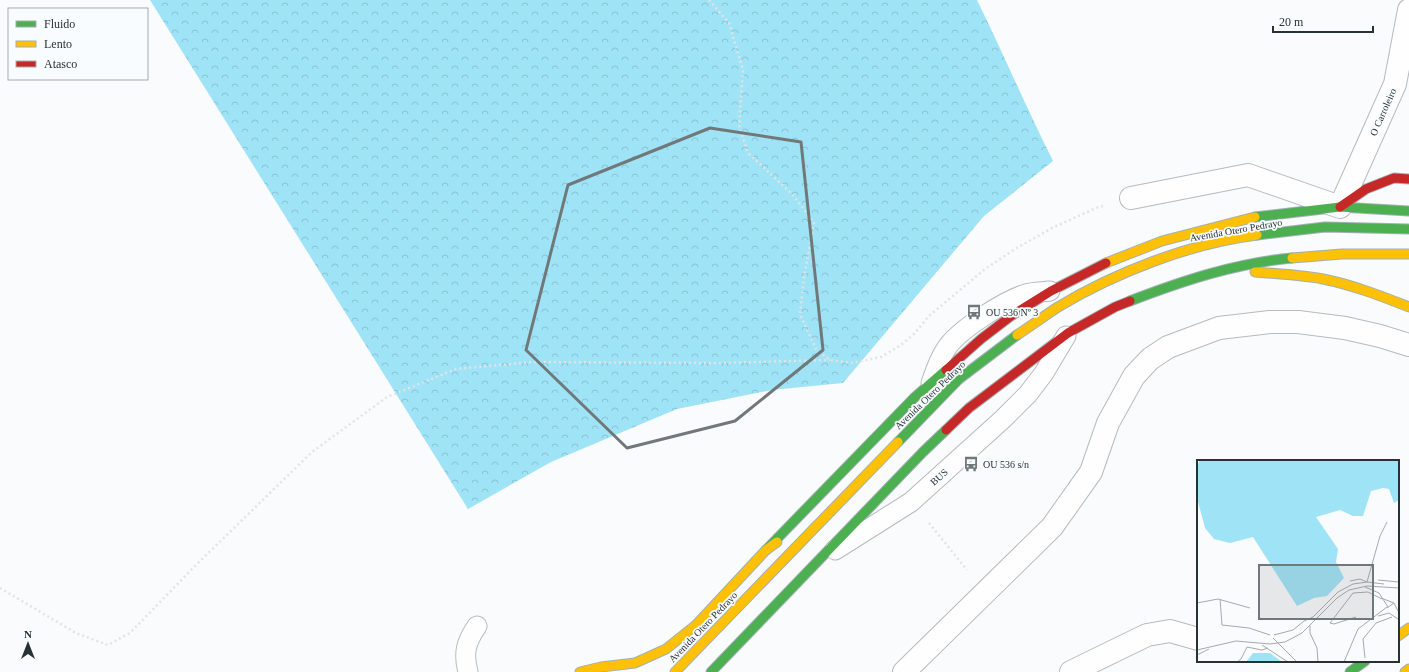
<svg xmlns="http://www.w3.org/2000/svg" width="1409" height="672" font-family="Georgia,serif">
<defs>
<pattern id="forest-crowns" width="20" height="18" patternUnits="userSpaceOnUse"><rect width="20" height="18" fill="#9fe3f6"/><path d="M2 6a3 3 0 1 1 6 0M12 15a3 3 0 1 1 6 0" fill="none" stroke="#89c3d4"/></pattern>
</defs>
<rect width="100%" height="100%" fill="#f9fbfd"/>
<path fill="url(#forest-crowns)" d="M150,0H977C1003,53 1026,107 1053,161L984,216L843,383L772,390L677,409L551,462L468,509Z"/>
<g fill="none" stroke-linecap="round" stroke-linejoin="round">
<g stroke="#b6bbbe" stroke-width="21">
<g id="lane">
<path d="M931,383C935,371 939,359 946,349C957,331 1005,300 1026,294C1033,292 1042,292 1050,291"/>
<path d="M835,550L911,502L1003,419L1028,394L1044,373L1066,336"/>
<path d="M468,672C463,653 466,642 477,626"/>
</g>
</g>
<g stroke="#b6bbbe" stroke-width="24">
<g id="street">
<path d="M1131,198L1248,175L1340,207L1395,84L1409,10"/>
<path d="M904,672L1052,527L1091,472L1108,423L1134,376L1150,359L1168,347L1219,328L1270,322H1298L1345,328L1380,336L1409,345"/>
<path d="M1071,672L1147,635L1170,631L1198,639"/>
</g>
</g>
<g stroke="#a1b0b4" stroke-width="11">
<g id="fast">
<path d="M1255,217L1340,207L1409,211"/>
<path d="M1257,235L1325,227L1409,229"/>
<path d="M1130,301C1182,281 1236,263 1292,258"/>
<path d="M898,442L959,379L1017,335"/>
<path d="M766,550L914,398L946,370"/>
<path d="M711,672L923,452L946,430"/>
<path d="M1350,672L1365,661"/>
</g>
</g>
<g stroke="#a1b0b4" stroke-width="11">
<g id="slow">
<path d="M1292,258L1342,254H1409"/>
<path d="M1106,263L1162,241L1255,217"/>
<path d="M1255,272C1278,274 1301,275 1323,279C1353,285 1381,296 1409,307"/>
<path d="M1017,335C1031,326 1044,316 1058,307C1114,273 1191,243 1257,235"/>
<path d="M1398,636L1409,628"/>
<path d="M580,672L601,667L635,663L666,649L696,625L766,550L777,542"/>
<path d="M675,672L898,442"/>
<path d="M1405,672L1409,669"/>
</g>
</g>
<g stroke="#a1b0b4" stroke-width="11">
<g id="jam">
<path d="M1340,207L1366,189L1394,178L1409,179"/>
<path d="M946,370L981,339L1011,316L1051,291L1106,263"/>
<path d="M946,430L969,408L1068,333L1115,307L1130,301"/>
</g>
</g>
<g stroke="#e2e3e4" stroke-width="2.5" stroke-dasharray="2 3" stroke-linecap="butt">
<path d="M709,0L729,23L743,70L739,125L748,153L793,195L814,223L804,277L800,314L816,349L830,360L851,363L881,357L901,345L914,334L929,316L985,269L1015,249L1052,228L1096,208L1103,206"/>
<path d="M929,523L967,570"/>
<path d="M0,588L76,633L108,645L130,633L195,566L312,452L387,397L456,369L533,362L720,363L830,360"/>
</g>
<use href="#lane" stroke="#fefeff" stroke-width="19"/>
<use href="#street" stroke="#fefeff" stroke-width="22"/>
<use href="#fast" stroke="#4caf50" stroke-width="9"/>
<use href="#slow" stroke="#ffc107" stroke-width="9"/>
<use href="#jam" stroke="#c62828" stroke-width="9"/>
</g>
<path fill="none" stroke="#71787a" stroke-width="3" stroke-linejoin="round" d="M710,128L801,142L823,350L735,421L627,448L526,350L568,185Z"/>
<defs>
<g id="bus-bare" transform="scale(1.2)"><path d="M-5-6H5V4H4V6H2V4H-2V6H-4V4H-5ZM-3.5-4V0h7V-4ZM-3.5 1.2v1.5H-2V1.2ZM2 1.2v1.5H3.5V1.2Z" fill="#71787a" stroke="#f8fcfe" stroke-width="2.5" paint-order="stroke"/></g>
</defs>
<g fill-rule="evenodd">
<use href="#bus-bare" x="974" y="312"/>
<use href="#bus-bare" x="971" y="464"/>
</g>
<g text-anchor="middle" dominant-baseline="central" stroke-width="3.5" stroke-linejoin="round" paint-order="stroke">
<g font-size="10" fill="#283134" stroke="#f8fcfe">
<text transform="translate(1383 112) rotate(-66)">O Carroleiro</text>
<text transform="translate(1236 230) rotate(-10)">Avenida Otero Pedrayo</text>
<text transform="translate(930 395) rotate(-44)">Avenida Otero Pedrayo</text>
<text transform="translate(939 477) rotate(-42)">BUS</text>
<text transform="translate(703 627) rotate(-46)">Avenida Otero Pedrayo</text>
</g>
<g font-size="10" fill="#283134" stroke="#f8fcfe" text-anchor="start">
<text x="986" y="312">OU 536 Nº 3</text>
<text x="983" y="464">OU 536 s/n</text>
</g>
</g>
<g transform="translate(1197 460)">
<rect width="202" height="202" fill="#f9fbfd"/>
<path d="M3,0H202V40L197,43L192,29L186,28L174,31L166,56H156L143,50L119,57L141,89L139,102L147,118L130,136L117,138L100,146L56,77L33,83L17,79L8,68L0,38V6ZM56,193H73L85,202H49Z" fill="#9fe3f6"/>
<path fill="none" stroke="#a5aaad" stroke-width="1" d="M181,120L202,122M153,121L163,119L170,122L183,76L190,62M168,127L182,133L191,147M184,138L197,143M23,139L25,165L52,168L73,175M0,143L21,139L53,148M190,148L197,143L201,151M124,149L141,132L156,124L170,122L187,124M181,156L192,153L201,159M159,157L137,164L133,163L156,133L171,132L185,139M107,161L116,157L125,148M113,166V173L120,188L121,202M77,175L96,170L107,161M76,178L100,202M65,185L91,202M0,190L39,181L73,184L88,182L105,173L140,138L152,130L170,126L202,128M0,195L12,189M168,198L166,179L179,163L195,157M40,202L44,199L50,187L65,190L71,188M147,202L161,169L190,147"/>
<path fill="#71787a" fill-opacity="0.15" stroke="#71787a" stroke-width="2" d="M62,105H176V159H62Z"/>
<rect width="202" height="202" fill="none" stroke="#283134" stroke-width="2"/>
</g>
<rect x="8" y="8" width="140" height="72" fill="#f8fcfe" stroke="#a5abad"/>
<rect x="16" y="21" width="20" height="6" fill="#4caf50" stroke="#a5abad"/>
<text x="44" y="28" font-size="12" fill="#283134">Fluido</text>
<rect x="16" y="41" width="20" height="6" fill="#ffc107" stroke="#a5abad"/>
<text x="44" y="48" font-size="12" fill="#283134">Lento</text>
<rect x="16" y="61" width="20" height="6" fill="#c62828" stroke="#a5abad"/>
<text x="44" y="68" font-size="12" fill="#283134">Atasco</text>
<g transform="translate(28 644)" stroke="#f8fcfe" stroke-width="3" paint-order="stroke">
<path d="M0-3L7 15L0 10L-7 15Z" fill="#283134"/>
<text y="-6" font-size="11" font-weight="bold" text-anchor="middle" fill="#283134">N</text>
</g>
<path d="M1273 26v6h100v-6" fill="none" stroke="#283134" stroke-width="2"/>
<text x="1279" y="26" font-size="12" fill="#283134" stroke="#f8fcfe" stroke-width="3" paint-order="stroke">20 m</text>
</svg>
